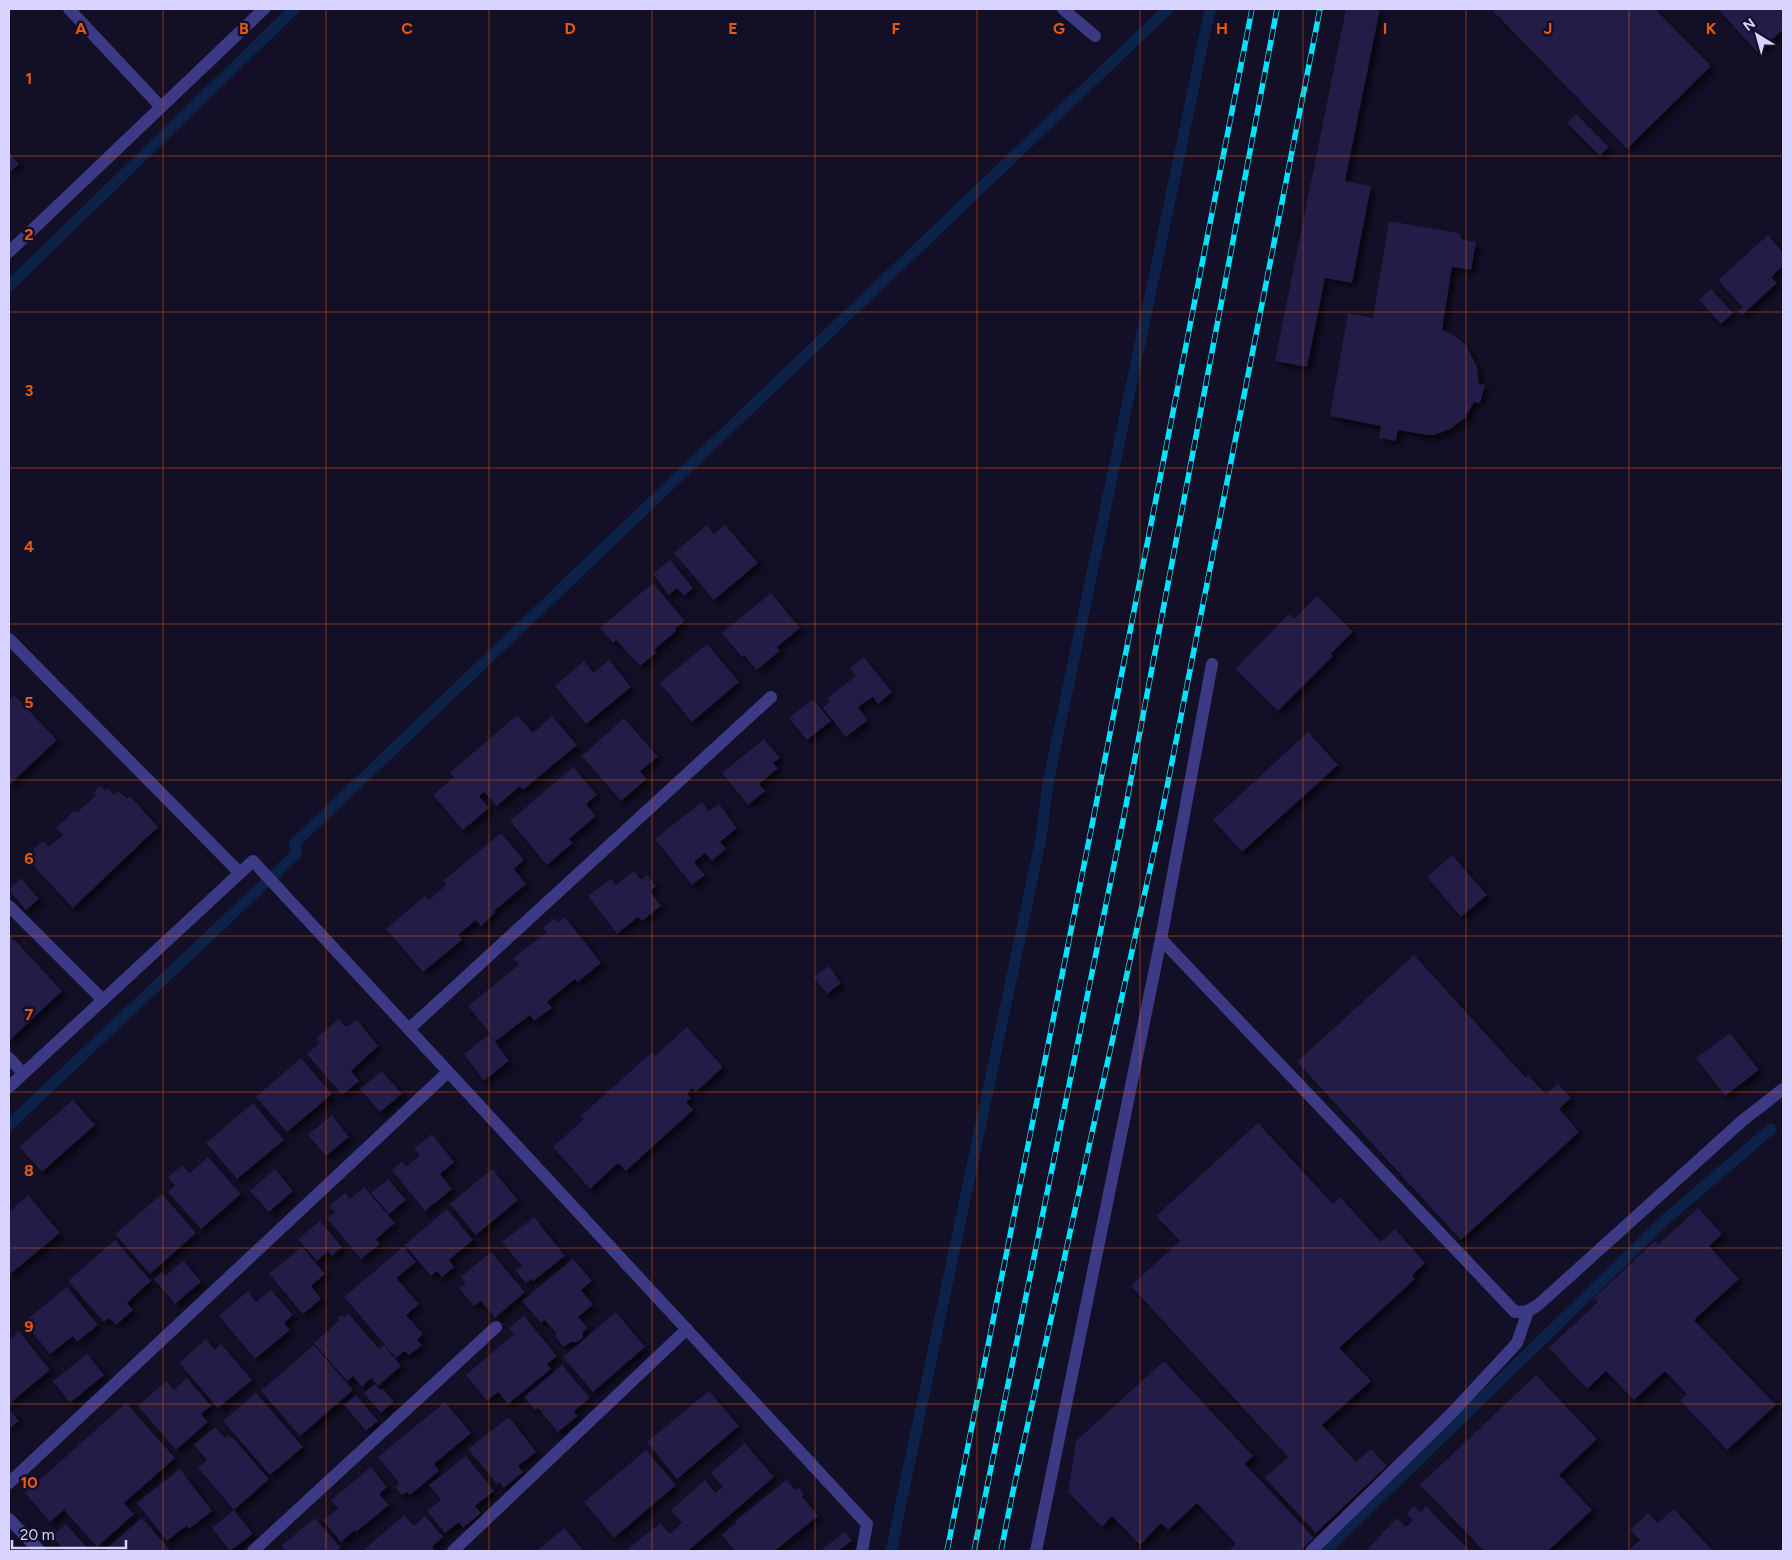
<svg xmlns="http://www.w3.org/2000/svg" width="1792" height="1560" font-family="Figtree,sans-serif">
<defs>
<filter id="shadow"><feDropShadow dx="4.5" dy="4.5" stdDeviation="2.5" flood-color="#0009"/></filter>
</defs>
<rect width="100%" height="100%" fill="#130f26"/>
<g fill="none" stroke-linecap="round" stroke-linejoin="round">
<g stroke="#0c2248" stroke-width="11">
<path d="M9,286L294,9"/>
<path d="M9,1125L297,853L294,844L1168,9"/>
<path d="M891,1551L1041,838L1048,783L1210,9"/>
<path d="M1325,1551L1667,1218L1771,1129"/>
</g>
</g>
<g fill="#241b47" filter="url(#shadow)">
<path d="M1346,9H1380L1345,181L1371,186L1352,283L1325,278L1307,367L1275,361Z"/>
<path d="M1491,9H1655L1711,66L1627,149Z"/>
<path d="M1718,9H1783V30L1757,52Z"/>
<path d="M1576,114L1609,147L1600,156L1567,123Z"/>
<path d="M9,152L19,164L9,173Z"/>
<path d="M1389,221L1458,233V234L1461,235V239L1476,242L1471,270L1452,267L1442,330L1452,334L1466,345L1477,367L1479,384L1485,385L1480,403L1474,402L1465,418L1450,429L1434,435H1427L1398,430L1396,441L1379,438L1381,426L1330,416L1348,313L1373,318Z"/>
<path d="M1768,235L1783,253V266L1771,277L1777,283L1742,315L1738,311L1743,308L1718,280Z"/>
<path d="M1711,289L1733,313L1721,324L1699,300Z"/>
<path d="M707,525L714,534L725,525L758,563L714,600L674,553Z"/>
<path d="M670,560L693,588L684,596L677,588L669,595L653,574Z"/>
<path d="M653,583L685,621L675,629L676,631L654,650L657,652L640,666L616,640L613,643L600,628Z"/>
<path d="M771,593L800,628L777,647L780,651L757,670L744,655L742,657L722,633Z"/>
<path d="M1317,596L1353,632L1331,654L1333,656L1278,711L1235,669L1289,614L1294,619Z"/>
<path d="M707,644L739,682L692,722L660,683Z"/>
<path d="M864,657L892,692L878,704L873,697L858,707L868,720L846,737L823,708L830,702L827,698L856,676L850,668Z"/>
<path d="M609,660L631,687L586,724L555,686L584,661L594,673Z"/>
<path d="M14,695L57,740L9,785V700Z"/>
<path d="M813,699L831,721L807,740L789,718Z"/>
<path d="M517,715L533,733L552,716L577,745L523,790L520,786L497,806L484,792L479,796L489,808L463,830L433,795L454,777L450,773Z"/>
<path d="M624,718L658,757L640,771L647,779L621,801L582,756Z"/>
<path d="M1308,732L1338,765L1242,852L1213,820Z"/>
<path d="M764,739L780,758L773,763L778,768L759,784L765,791L748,805L722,773Z"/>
<path d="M573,767L597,795L586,804L596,816L569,839L573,843L547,865L510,821Z"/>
<path d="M100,786L106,791L108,788L114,795L118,791L127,799L130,796L158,827L73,908L25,857L43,841L49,847L63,835L56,828L74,811L77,813L96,795L93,793Z"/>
<path d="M702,802L709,811L719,804L737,828L720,842L726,849L712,861L705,853L694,862L705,875L692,885L655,839Z"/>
<path d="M501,833L524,860L514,869L526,884L494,911L495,913L481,926L476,920L458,935L462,940L423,972L386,929L425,896L429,900L446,885L443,881Z"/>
<path d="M1452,855L1487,895L1461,917L1427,877Z"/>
<path d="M634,871L641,880L647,875L656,886L650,891L661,906L642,921L638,917L617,934L588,896L611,879L616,885Z"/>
<path d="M21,878L39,899L26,910L9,890Z"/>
<path d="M565,917L601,963L578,982L575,979L547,1002L552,1008L534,1021L530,1015L496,1041L468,1006L519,965L513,958L547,932L543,928L555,918L558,923Z"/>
<path d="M9,934L62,991L9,1041Z"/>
<path d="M1414,955L1526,1078L1528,1075L1546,1094L1558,1084L1571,1098L1559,1109L1579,1132L1461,1240L1297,1062Z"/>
<path d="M829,966L841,983L827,994L814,977Z"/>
<path d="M339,1019L346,1027L357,1020L378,1046L351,1071L359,1081L342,1095L307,1054L320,1043L316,1038Z"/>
<path d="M687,1027L723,1067L696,1092L692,1088L687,1093L691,1098L686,1102L693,1110L626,1171L618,1163L590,1189L553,1147L584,1119L581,1116L652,1052L655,1056Z"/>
<path d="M1730,1033L1759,1070L1725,1096L1696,1058Z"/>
<path d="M490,1034L509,1061L484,1081L464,1054Z"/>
<path d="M301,1058L332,1094L287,1132L256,1097Z"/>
<path d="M382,1071L402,1094L380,1112L360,1089Z"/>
<path d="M73,1100L95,1125L42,1172L19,1147Z"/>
<path d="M253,1103L284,1140L237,1179L206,1143Z"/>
<path d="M332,1115L349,1137L326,1156L308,1135Z"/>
<path d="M1258,1123L1333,1204L1340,1197L1381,1242L1395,1229L1425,1263L1412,1275L1415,1279L1339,1348L1371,1381L1322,1425L1356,1462L1371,1449L1387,1466L1316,1533L1265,1478L1288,1457L1131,1286L1180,1241L1156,1216Z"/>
<path d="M432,1134L454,1162L440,1174L452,1189L425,1211L392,1170L402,1162L406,1167L420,1156L414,1149Z"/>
<path d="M208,1157L241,1194L201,1229L168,1192L175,1186L168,1177L182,1165L190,1173Z"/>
<path d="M275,1169L293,1191L269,1212L250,1191Z"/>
<path d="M492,1169L518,1200L476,1235L450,1204Z"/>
<path d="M388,1179L406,1200L389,1214L371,1193Z"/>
<path d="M364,1187L395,1223L376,1239L380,1244L361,1259L327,1218L335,1212L329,1206L345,1193L350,1199Z"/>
<path d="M162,1194L196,1233L150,1274L115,1234Z"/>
<path d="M28,1195L60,1233L9,1275V1212Z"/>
<path d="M1698,1208L1722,1234L1709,1246L1739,1279L1694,1320L1776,1405L1727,1450L1680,1400L1687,1394L1665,1371L1634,1400L1606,1371L1587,1389L1549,1348L1598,1302L1594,1298L1655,1241L1658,1245Z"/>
<path d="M447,1209L473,1240L449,1260L454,1267L442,1277L437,1271L431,1276L405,1245Z"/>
<path d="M534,1217L565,1256L533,1281L532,1279L526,1283L516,1271L522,1266L502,1242Z"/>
<path d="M320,1221L342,1247L332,1256L328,1251L317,1261L298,1239Z"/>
<path d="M115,1240L151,1281L127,1303L133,1310L116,1325L109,1318L104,1322L68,1281Z"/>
<path d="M302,1247L325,1274L311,1286L321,1299L303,1314L269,1274Z"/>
<path d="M403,1247L416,1262L396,1278L419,1304L406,1315L423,1334L417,1340L422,1345L409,1355L404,1351L396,1358L344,1297Z"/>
<path d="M491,1252L525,1292L495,1318L481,1301L474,1306L459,1288L466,1283L461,1277Z"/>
<path d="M573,1259L592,1281L581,1290L593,1305L578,1317L588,1328L583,1332V1338L577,1342H571L564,1347L555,1336L557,1334L545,1320L541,1323L522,1301Z"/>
<path d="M184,1261L201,1282L175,1304L154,1279L162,1272L165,1276Z"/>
<path d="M67,1287L98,1325L77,1342L73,1336L50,1354L24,1322Z"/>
<path d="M271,1290L293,1315L284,1323L290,1330L255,1359L219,1316L248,1291L256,1302Z"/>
<path d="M616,1312L645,1347L593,1392L563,1357Z"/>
<path d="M348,1313L379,1349L384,1345L401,1366L378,1386L371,1378L362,1387L353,1376L347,1381L314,1343L340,1320L337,1318L342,1315L344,1317Z"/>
<path d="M524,1316L557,1356L547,1364L551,1369L508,1404L498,1392L487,1401L466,1375L514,1334L509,1328Z"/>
<path d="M19,1331L50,1370L9,1404V1340Z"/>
<path d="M206,1339L215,1350L221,1344L252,1380L218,1408L179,1363Z"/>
<path d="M314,1345L353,1390L300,1436L261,1391Z"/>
<path d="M87,1354L104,1375L70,1403L53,1381Z"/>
<path d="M1164,1361L1253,1456L1245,1464L1314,1538L1300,1551H1228L1236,1544L1197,1503L1168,1530L1161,1523L1140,1545L1112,1516L1102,1527L1068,1492L1076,1441Z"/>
<path d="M562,1365L590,1398L574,1411L578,1416L558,1432L538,1408L535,1410L524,1397Z"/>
<path d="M1536,1375L1597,1439L1559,1475L1592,1510L1548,1551H1484L1420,1485Z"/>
<path d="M187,1378L211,1406L201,1414L208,1422L176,1450L138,1406L166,1381L174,1390Z"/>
<path d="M375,1384L381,1390L383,1389L394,1402L381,1413L364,1393Z"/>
<path d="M709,1391L739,1426L677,1479L647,1442Z"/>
<path d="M256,1393L303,1447L270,1475L223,1421Z"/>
<path d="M356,1395L378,1421L366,1431L344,1405Z"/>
<path d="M445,1402L471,1433L434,1464L439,1471L410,1495L407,1492L402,1495L395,1487L399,1483L378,1457Z"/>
<path d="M126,1403L175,1458L124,1503L134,1514L97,1547L64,1510L50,1522L25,1493Z"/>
<path d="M9,1409L19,1421L9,1429Z"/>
<path d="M509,1417L536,1452L518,1466L523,1472L504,1488L499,1482L497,1484L468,1449Z"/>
<path d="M215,1427L225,1438L229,1435L232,1439L233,1438L269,1479L234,1510L198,1468L207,1460L194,1445Z"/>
<path d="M745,1443L774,1477L688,1551H626L660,1523L670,1534L682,1523L671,1510L705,1480L715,1493L723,1487L711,1473Z"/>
<path d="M646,1450L676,1485L614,1538L584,1502Z"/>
<path d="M466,1456L494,1491L475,1506L481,1513L463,1528L459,1522L445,1533L427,1511L441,1500L429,1485Z"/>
<path d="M371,1467L387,1487L379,1494L389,1505L356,1532L355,1530L341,1542L323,1520L338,1509L331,1500Z"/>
<path d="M180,1469L212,1511L189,1529L186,1526L167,1541L137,1503Z"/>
<path d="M787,1480L795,1490L799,1488L804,1495L802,1496L818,1516L776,1550L777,1551H735L722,1535L737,1522L735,1521Z"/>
<path d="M1414,1506L1421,1512L1426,1506L1470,1551H1366L1397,1518L1406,1527L1413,1520L1407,1514Z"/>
<path d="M1674,1509L1713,1551H1628L1640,1540L1630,1530L1648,1513L1658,1523Z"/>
<path d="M234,1510L253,1534L230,1551L212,1528Z"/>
<path d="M404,1515L414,1526L425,1516L443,1537L432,1547L436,1551H363Z"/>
<path d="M142,1518L171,1551H104Z"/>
<path d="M315,1518L341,1548L337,1551H286L281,1546Z"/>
<path d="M66,1524L90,1551H65L52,1536Z"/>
<path d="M564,1528L584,1551H537Z"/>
<path d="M845,1532L852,1541L838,1551L821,1550Z"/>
</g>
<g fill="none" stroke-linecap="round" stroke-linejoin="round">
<g stroke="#3d3a85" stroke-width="12">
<path d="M69,9L161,107"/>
<path d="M1063,9L1095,36"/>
<path d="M9,252L264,9"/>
<path d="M9,639L240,873"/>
<path d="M9,906L103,1000"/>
<path d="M1161,939L1515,1312L1528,1311L1538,1305L1742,1121L1783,1089"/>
<path d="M409,1029L771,697"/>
<path d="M9,1058L23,1073"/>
<path d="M9,1087L253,861L867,1524L862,1551"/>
<path d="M9,1483L448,1072"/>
<path d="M9,1519L40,1551"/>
<path d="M253,1551L496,1327"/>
<path d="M453,1551L687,1329"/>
<path d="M1036,1551L1161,939L1212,664"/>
<path d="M1311,1551L1452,1413L1517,1343L1528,1311"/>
</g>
<g stroke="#00e5ff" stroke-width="5.5">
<g id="rail">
<path d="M947,1551L1094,815L1252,9"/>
<path d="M974,1551L1123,821L1277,9"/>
<path d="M1001,1551L1012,1496L1158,833L1320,9"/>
</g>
</g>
<use href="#rail" stroke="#130f26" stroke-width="4" stroke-dasharray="11" stroke-linecap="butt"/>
</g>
<path fill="none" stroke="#e8590c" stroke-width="1" stroke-opacity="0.55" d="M163,9V1551M326,9V1551M489,9V1551M652,9V1551M815,9V1551M977,9V1551M1140,9V1551M1303,9V1551M1466,9V1551M1629,9V1551M9,156H1783M9,312H1783M9,468H1783M9,624H1783M9,780H1783M9,936H1783M9,1092H1783M9,1248H1783M9,1404H1783"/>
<g font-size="16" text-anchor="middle" font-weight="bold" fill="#e8590c" stroke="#130f26" stroke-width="5" stroke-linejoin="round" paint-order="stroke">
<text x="81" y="34">A</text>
<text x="244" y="34">B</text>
<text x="407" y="34">C</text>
<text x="570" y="34">D</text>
<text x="733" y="34">E</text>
<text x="896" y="34">F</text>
<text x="1059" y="34">G</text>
<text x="1222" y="34">H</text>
<text x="1385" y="34">I</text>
<text x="1548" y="34">J</text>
<text x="1711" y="34">K</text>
<text x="29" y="84">1</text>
<text x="29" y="240">2</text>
<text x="29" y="396">3</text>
<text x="29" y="552">4</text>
<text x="29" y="708">5</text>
<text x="29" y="864">6</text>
<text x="29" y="1020">7</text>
<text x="29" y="1176">8</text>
<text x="29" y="1332">9</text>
<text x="29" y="1488">10</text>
</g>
<rect width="1792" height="1560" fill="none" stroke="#d9d4ff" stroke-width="20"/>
<g transform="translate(1757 35) rotate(323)" stroke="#130f26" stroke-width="4" paint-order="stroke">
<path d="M0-4L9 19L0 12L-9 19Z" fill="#d9d4ff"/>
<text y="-8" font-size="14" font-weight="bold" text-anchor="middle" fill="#d9d4ff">N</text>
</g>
<path d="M12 1540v8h114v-8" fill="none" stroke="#d9d4ff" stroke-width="2.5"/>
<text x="20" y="1540" font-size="15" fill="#d9d4ff" stroke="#130f26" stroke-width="4" paint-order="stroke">20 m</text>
</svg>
